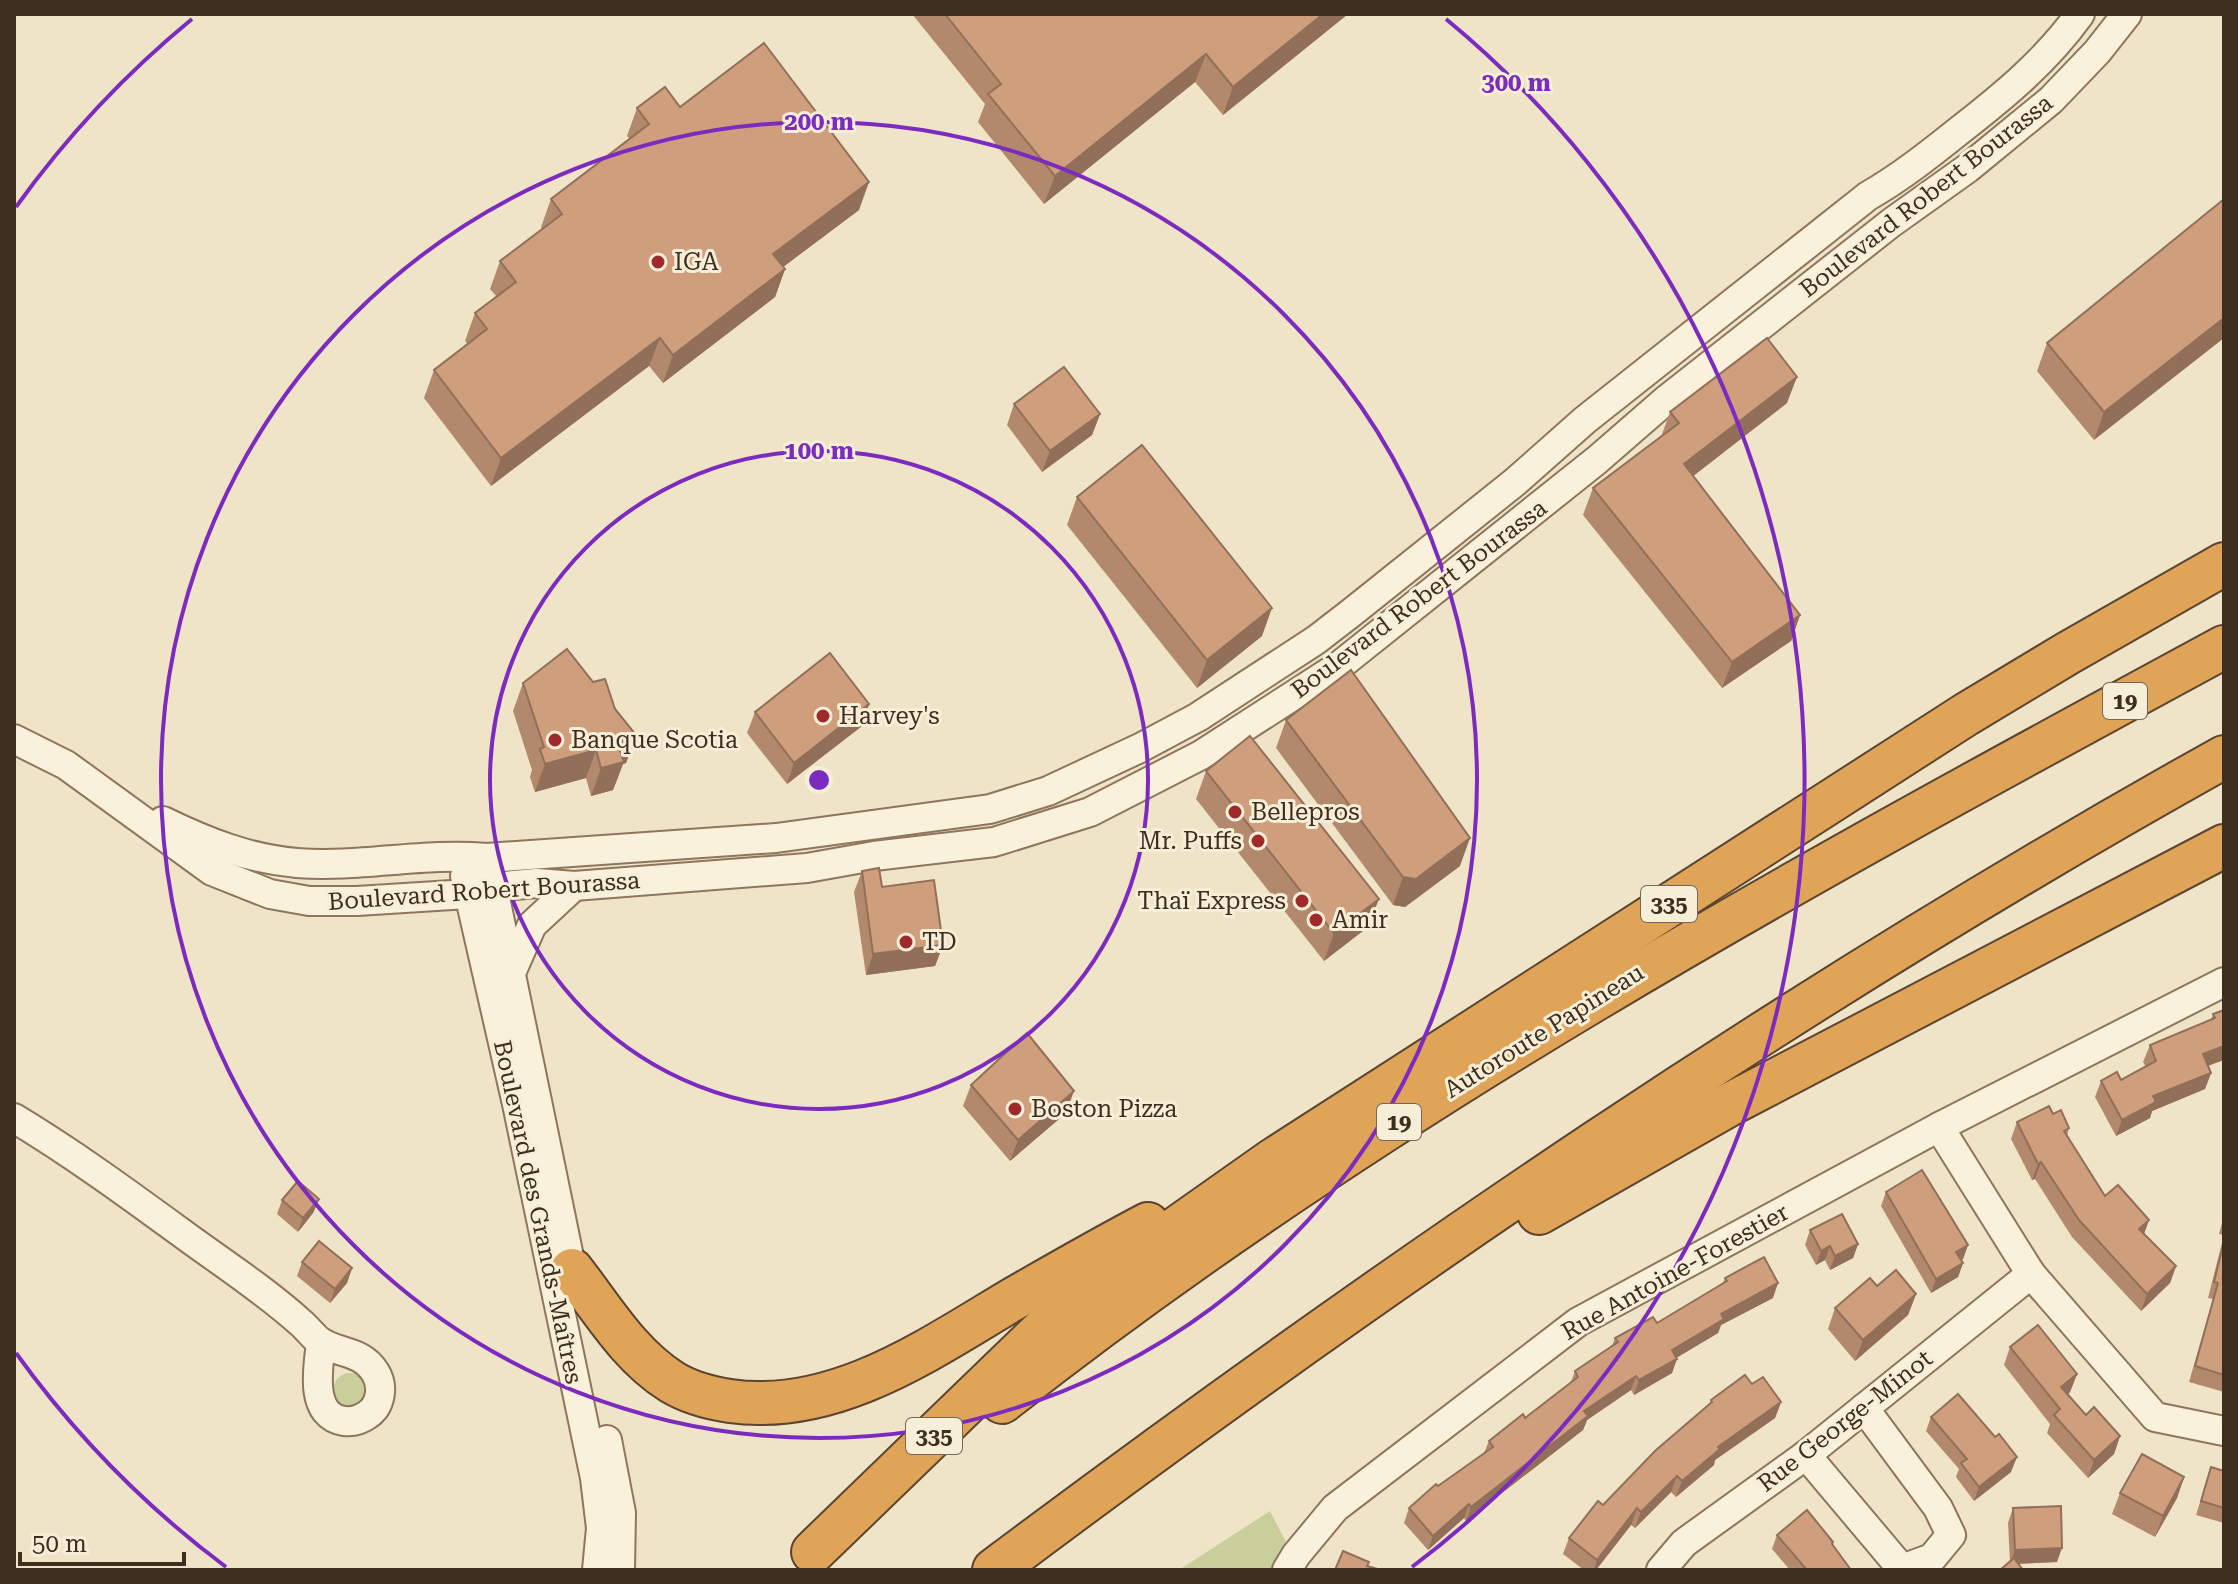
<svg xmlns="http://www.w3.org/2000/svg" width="2238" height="1584" font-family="'Roboto Serif',serif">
<rect width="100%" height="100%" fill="#f0e4c8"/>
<g fill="#c9cf9b">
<circle cx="350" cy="1390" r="17"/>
<path d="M1270,1511L1287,1544L1273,1570H1179Z"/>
</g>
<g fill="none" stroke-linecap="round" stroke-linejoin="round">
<g stroke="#8d765c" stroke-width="32">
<g id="minor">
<path d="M14,739L66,765L212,871L270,894L309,901H357L468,894L493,887L537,883L574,886L807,868L874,856L994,842L1090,812L1201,755L1339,666L1597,460L1666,400L1891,223L1968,168L2051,100L2097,52L2127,14"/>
<path d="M163,821C206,842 249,859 297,863C360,868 424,852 487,858L776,838L990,809L1048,791L1140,748L1198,717L1316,640L1351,613L1515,482L1585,420L1868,196C1901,177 1930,154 1960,130C2005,95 2046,61 2080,14"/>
<path d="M489,868L575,1286"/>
<path d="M465,876L517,1104L595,1478L601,1528L597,1570"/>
<path d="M510,975L532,925L574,886"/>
<path d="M14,1118C77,1156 135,1199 194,1242C230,1268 268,1293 301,1323C307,1328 312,1335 318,1340C335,1354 361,1349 375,1372C384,1386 381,1406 367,1415C360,1420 352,1422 344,1421C309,1416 318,1367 321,1343"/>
<path d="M1939,1127L2031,1274L2155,1417L2224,1431"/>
<path d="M607,1440L621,1513L620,1570"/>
<path d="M1806,1455L1902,1569L1932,1558L1951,1535L1938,1508L1864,1408"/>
<path d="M1287,1570L1296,1555L1335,1508L1578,1322L1939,1127L2224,982"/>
<path d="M1661,1570L1684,1543L1806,1455L2031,1274"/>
</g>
</g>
<g stroke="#5b4430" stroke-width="46">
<g id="highway">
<path d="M1539,1213L1734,1102L2224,846"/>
<path d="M572,1270C603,1310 629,1355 672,1382C690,1393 710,1398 730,1401C835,1416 929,1349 1015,1298C1059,1273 1102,1248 1148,1224"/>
<path d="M1002,1402C1379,1105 1803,875 2224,647"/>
<path d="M813,1552L1054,1319L1178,1227L1273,1160L1965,715L2068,653L2224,564"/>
<path d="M994,1570C1387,1275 1795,996 2224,757"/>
</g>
</g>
<use href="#minor" stroke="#faf1dc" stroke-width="28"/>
<use href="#highway" stroke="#e0a458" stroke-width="42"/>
</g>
<g fill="#b2896c">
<path d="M912,14H1348L1223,115L1195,82L1044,204L978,122L985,104Z"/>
<path d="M680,107L859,210L783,267L785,269L775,297L663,383L649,366L491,486L424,398L434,370L468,344L465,341L475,313L497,297L490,289L500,261L542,229L541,227L551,199L630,139L627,136L637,108Z"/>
<path d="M2224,199L2094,440L2037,371L2047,343Z"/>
<path d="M1787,403L1693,476L1800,615L1791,641L1722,688L1583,515L1593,488L1661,437L1670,412Z"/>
<path d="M1014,404L1100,414L1092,435L1042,472L1007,425Z"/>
<path d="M1077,497L1262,636L1197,688L1067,525Z"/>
<path d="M593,682L636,735L626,763L623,764L613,790L591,796L586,778L535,792L530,777L532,770L513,711L523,683Z"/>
<path d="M869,704L862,726L787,784L747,733L755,712Z"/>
<path d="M1286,720L1460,866L1405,907L1393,905L1276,748Z"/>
<path d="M1206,771L1368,927L1324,961L1196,799Z"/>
<path d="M862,871L882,887L943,945L935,966L866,975L854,892Z"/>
<path d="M2224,1010L2208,1066L2211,1073L2205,1089L2152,1111L2150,1118L2116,1136L2095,1097L2101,1081L2121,1080L2146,1067L2143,1062L2150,1045L2211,1020L2213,1014Z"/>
<path d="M971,1085L1066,1113L1010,1161L963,1106Z"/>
<path d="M2017,1122L2069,1128L2067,1136L2105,1196L2149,1220L2144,1234L2176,1266L2170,1283L2141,1311L2072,1237L2035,1179L2032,1180L2011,1139Z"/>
<path d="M1886,1192L1968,1245L1963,1259L1961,1260L1963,1263L1958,1277L1931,1293L1881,1206Z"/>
<path d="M319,1199L313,1213L298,1232L277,1214L282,1200Z"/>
<path d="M2224,1215V1392L2189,1382L2213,1299L2208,1298L2224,1235L2219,1234Z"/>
<path d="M1810,1230L1858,1244L1853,1258L1830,1270L1825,1260L1816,1265L1805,1245Z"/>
<path d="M302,1262L352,1268L347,1283L330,1303L297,1276Z"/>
<path d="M1725,1278L1773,1298L1721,1325L1718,1333L1676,1358L1672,1373L1634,1395L1631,1390L1587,1420L1583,1430L1466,1521L1464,1518L1428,1550L1404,1523L1409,1508L1484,1453L1489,1441L1525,1418L1571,1382L1575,1371L1612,1346L1615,1338L1657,1323L1723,1283Z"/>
<path d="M1877,1286L1916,1294L1908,1315L1855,1361L1828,1329L1835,1308Z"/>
<path d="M2010,1347L2077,1374L2070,1392L2068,1394L2086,1415L2120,1436L2114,1454L2088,1478L2047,1433L2050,1424L2004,1365Z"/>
<path d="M1752,1384L1781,1402L1775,1418L1715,1460L1714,1465L1676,1497L1671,1492L1635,1528L1631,1525L1596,1570H1584L1563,1554L1569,1538L1709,1405L1711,1400Z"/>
<path d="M1931,1417L2011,1472L1974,1501L1956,1477L1959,1469L1926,1431Z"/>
<path d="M2211,1467L2224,1471V1523L2196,1515Z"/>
<path d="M2184,1477L2177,1498L2155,1537L2112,1514L2120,1493Z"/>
<path d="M2013,1508L2057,1562L2018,1564L2010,1562L2008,1523Z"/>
<path d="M1777,1535L1833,1542L1832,1545L1851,1570H1790L1772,1549Z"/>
</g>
<g fill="#916f58">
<path d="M1323,14H1348L1223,115L1233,87Z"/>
<path d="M1206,54L1195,82L1044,204L1055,176Z"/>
<path d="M869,182L859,210L763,282L773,254Z"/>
<path d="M785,269L775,297L663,383L673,355Z"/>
<path d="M2224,318V338L2094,440L2104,412Z"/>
<path d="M660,338L649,366L491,486L501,458Z"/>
<path d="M1797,377L1787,403L1674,491L1684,464Z"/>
<path d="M1100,414L1092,435L1042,472L1050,451Z"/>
<path d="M1272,608L1262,636L1197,688L1207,660Z"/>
<path d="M1800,615L1791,641L1722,688L1732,662Z"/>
<path d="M869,704L862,726L787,784L794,763Z"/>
<path d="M636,735L626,763L623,764L613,790L591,796L601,768L617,742Z"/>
<path d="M596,750L586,778L535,792L545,764Z"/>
<path d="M1470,838L1460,866L1405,907L1393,905L1403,877Z"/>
<path d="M1379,899L1368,927L1324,961L1334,933Z"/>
<path d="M943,945L935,966L866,975L873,954Z"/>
<path d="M2224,1046V1060L2197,1070L2203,1054Z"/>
<path d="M2211,1073L2205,1089L2152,1111L2150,1118L2116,1136L2122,1120L2153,1096Z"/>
<path d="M1074,1091L1066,1113L1010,1161L1018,1140Z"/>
<path d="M2041,1162L2035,1179L2032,1180L2038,1164Z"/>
<path d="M319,1199L313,1213L298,1232L303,1218Z"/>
<path d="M2149,1220L2143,1236L2139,1229Z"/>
<path d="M1858,1244L1853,1258L1830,1270L1835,1256Z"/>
<path d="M1968,1245L1963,1259L1951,1266L1956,1252Z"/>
<path d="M1830,1246L1825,1260L1816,1265L1821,1251Z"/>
<path d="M1963,1263L1958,1277L1931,1293L1936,1279Z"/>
<path d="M2176,1266L2170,1283L2141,1311L2147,1294Z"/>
<path d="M352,1268L347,1283L330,1303L335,1289Z"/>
<path d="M1778,1283L1773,1298L1721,1325L1718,1333L1666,1364L1672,1350L1721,1314Z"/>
<path d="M1916,1294L1908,1315L1855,1361L1863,1340Z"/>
<path d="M1677,1359L1672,1373L1634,1395L1639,1380Z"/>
<path d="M2077,1374L2070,1392L2055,1405L2061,1387Z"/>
<path d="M1636,1376L1631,1390L1587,1420L1583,1430L1466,1521L1471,1507L1584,1411Z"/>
<path d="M1781,1402L1775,1418L1715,1460L1714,1465L1676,1497L1682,1481L1718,1447Z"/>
<path d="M2120,1436L2114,1454L2088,1478L2094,1460Z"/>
<path d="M2017,1457L2011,1472L1974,1501L1979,1487Z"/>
<path d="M1677,1476L1671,1492L1635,1528L1641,1512Z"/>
<path d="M2184,1477L2177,1498L2155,1537L2163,1516Z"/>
<path d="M1469,1504L1464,1518L1428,1550L1433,1536Z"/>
<path d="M1637,1508L1631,1525L1596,1570H1594L1597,1560Z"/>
<path d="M2062,1548L2057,1562L2010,1564L2015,1550Z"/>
</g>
<g fill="#cf9f7d" stroke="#916f58" stroke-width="2">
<path d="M945,14H1323L1233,87L1206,54L1055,176L988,94L1001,84Z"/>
<path d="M764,43L869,182L773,254L785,269L673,355L660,338L501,458L434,370L487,329L475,313L516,282L500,261L562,214L551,199L649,124L637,108L665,87L680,107Z"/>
<path d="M2224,199V318L2104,412L2047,343Z"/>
<path d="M1767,338L1797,377L1684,464L1800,615L1732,662L1593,488L1679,423L1670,412Z"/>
<path d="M1064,367L1100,414L1050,451L1014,404Z"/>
<path d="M1142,445L1272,608L1207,660L1077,497Z"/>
<path d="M567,649L593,682L605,679L615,709L636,735L617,742L624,762L601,768L596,750L545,764L540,749L544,747L523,683Z"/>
<path d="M830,653L869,704L794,763L755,712Z"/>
<path d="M1351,670L1470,838L1416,879L1403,877L1286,720Z"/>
<path d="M1250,736L1379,899L1334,933L1206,771Z"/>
<path d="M879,868L882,887L934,880L943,945L873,954L862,871Z"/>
<path d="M2224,1010V1046L2203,1054L2211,1073L2153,1096L2156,1102L2122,1120L2101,1081L2117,1072L2121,1080L2156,1061L2150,1045L2215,1018L2213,1014Z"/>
<path d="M1027,1033L1074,1091L1018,1140L971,1085Z"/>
<path d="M2049,1106L2053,1114L2061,1110L2069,1128L2064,1131L2105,1196L2118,1185L2149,1220L2139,1229L2176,1266L2147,1294L2079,1220L2041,1162L2038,1164L2017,1122Z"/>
<path d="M1922,1170L1968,1245L1956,1252L1963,1263L1936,1279L1886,1192Z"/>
<path d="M298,1181L319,1199L303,1218L282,1200Z"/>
<path d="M1842,1214L1858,1244L1835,1256L1830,1246L1821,1251L1810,1230Z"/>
<path d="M319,1241L352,1268L335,1289L302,1262Z"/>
<path d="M2224,1241V1375L2195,1366L2218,1283L2214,1282Z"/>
<path d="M1764,1257L1778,1283L1721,1314L1724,1319L1672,1350L1677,1359L1639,1380L1636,1376L1584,1411L1588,1416L1471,1507L1469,1504L1433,1536L1409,1508L1436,1484L1438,1486L1493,1447L1489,1441L1523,1414L1525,1418L1578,1377L1575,1371L1618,1342L1615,1338L1653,1317L1657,1323L1727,1281L1725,1278Z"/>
<path d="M1896,1270L1916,1294L1863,1340L1835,1308L1870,1278L1877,1286Z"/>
<path d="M2038,1325L2077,1374L2061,1387L2086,1415L2094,1407L2120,1436L2094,1460L2054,1415L2060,1409L2010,1347Z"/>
<path d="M1745,1375L1752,1384L1763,1377L1781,1402L1718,1447L1720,1449L1682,1481L1677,1476L1641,1512L1637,1508L1597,1560L1569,1538L1598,1501L1603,1505L1656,1450L1712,1402L1711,1400Z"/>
<path d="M1958,1394L1995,1437L1999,1434L2017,1457L1979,1487L1961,1463L1967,1459L1931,1417Z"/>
<path d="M2142,1454L2184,1477L2163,1516L2120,1493Z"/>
<path d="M2211,1467L2224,1471V1508L2201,1501Z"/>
<path d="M2061,1506L2062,1548L2015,1550L2013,1508Z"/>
<path d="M1807,1510L1833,1542L1832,1544L1851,1570H1807L1777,1535Z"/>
<path d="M1343,1551L1369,1562L1367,1566L1381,1570H1335Z"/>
<path d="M2014,1558L2023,1570H2000Z"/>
</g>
<g fill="none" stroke="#7b2cbf" stroke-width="4">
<circle cx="819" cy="780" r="329"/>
<circle cx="819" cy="780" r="658"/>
<path d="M226 1567A986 986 0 0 1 16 1353M16 207A986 986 0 0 1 192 19M1446 19A986 986 0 0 1 1412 1567"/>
</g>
<g fill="#9e2a2b" stroke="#f7eed8" stroke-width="3">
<circle cx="658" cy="262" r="8"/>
<circle cx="823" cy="716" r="8"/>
<circle cx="555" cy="740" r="8"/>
<circle cx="1235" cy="812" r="8"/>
<circle cx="1258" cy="841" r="8"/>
<circle cx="1302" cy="901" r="8"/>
<circle cx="1316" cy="920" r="8"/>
<circle cx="906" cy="942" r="8"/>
<circle cx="1015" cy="1109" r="8"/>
</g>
<g text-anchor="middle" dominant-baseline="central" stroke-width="6" stroke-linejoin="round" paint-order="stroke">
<g fill="#f7eed8" stroke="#756857" stroke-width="2">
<rect x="2103" y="683" width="44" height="36" rx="6"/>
<rect x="1641" y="886" width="56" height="36" rx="6"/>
<rect x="1377" y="1104" width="44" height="36" rx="6"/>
<rect x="906" y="1418" width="56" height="36" rx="6"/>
</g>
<g font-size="22" font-weight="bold" fill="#3d2e20">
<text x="2125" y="701">19</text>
<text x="1669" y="904">335</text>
<text x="1399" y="1122">19</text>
<text x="934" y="1436">335</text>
</g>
<g font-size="24" fill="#3d2e20" stroke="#f7eed8">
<text transform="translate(1926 196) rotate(-38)">Boulevard Robert Bourassa</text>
<text transform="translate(1419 599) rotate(-37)">Boulevard Robert Bourassa</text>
<text transform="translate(484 891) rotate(-4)">Boulevard Robert Bourassa</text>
<text transform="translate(1544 1031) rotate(-32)">Autoroute Papineau</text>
<text transform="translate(538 1212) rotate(78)">Boulevard des Grands-Maîtres</text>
<text transform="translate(1675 1272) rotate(-29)">Rue Antoine-Forestier</text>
<text transform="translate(1845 1421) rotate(-38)">Rue George-Minot</text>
</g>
<g font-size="24" fill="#3d2e20" stroke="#f7eed8" text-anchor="start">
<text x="674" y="262">IGA</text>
<text x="839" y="716">Harvey's</text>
<text x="571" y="740">Banque Scotia</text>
<text x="1251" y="812">Bellepros</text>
<text x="1242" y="841" text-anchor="end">Mr. Puffs</text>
<text x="1286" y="901" text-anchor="end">Thaï Express</text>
<text x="1332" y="920">Amir</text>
<text x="922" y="942">TD</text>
<text x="1031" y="1109">Boston Pizza</text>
</g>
</g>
<circle cx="819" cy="780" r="12" fill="#7b2cbf" stroke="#f7eed8" stroke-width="4"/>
<g font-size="24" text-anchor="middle" font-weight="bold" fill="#7b2cbf" stroke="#f7eed8" stroke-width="6" stroke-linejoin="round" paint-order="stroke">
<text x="1516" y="91">300 m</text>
<text x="819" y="130">200 m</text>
<text x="819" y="459">100 m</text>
</g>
<rect width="2238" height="1584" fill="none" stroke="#3d2e20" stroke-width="32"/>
<path d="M20 1552v12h164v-12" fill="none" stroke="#3d2e20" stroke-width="4"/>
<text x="32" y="1552" font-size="24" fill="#3d2e20" stroke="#f7eed8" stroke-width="6" paint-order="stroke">50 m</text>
</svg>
